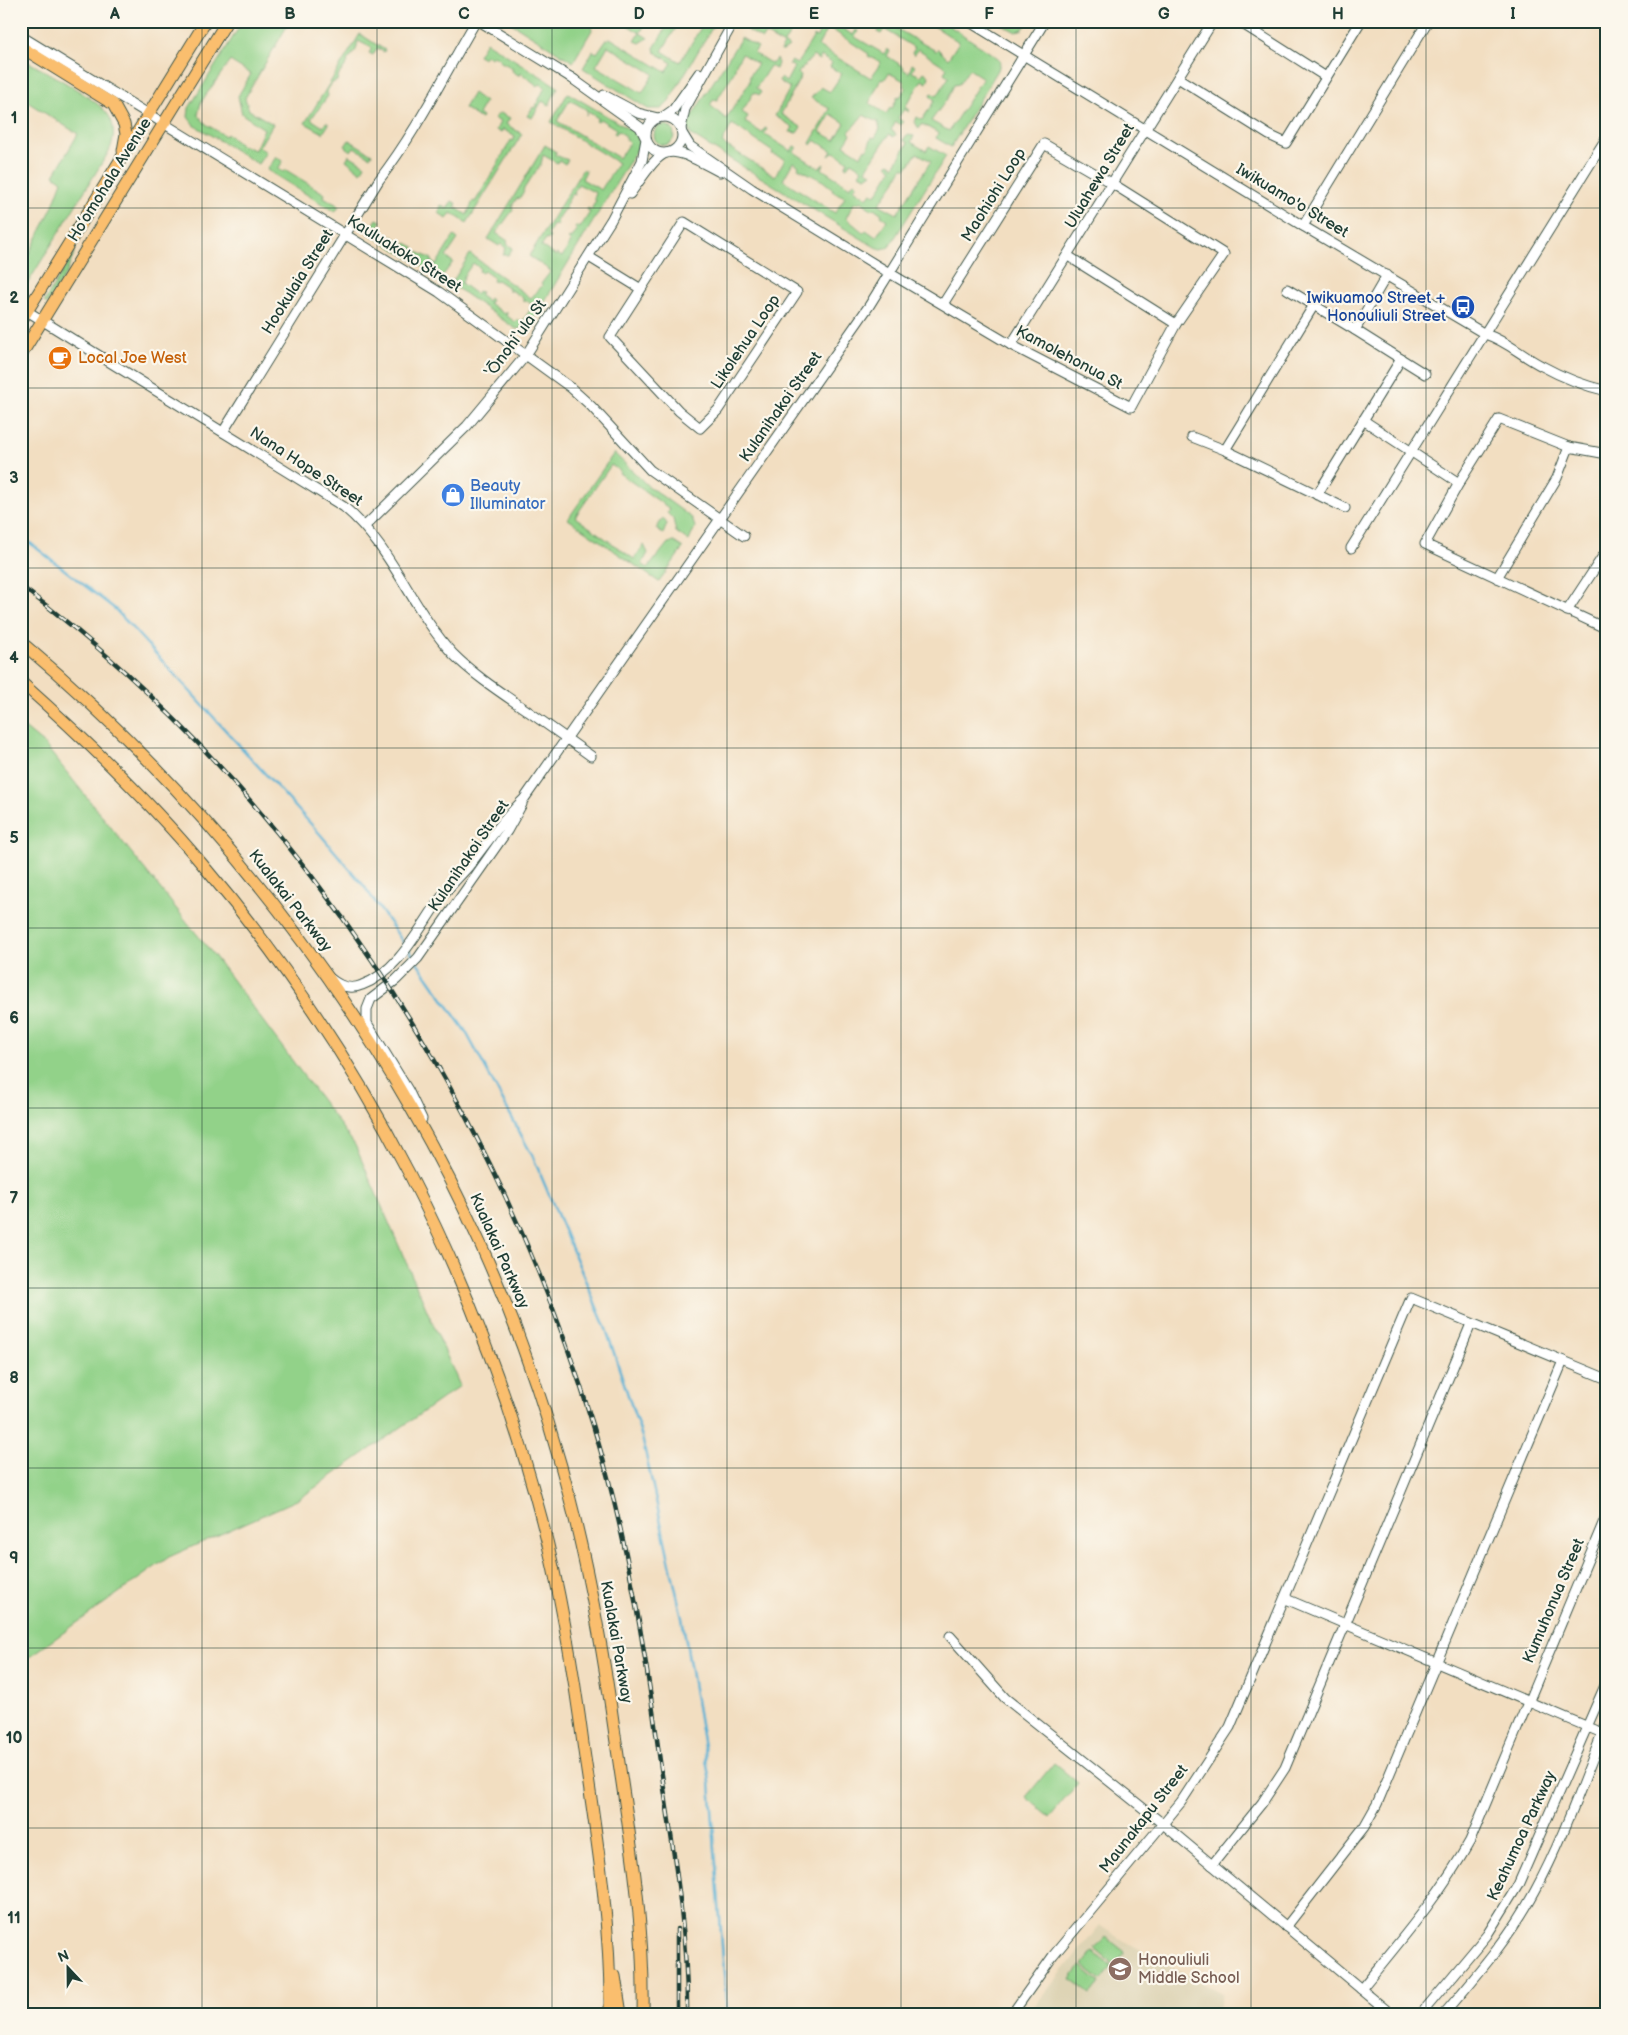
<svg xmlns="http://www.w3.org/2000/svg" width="1628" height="2035" font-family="'Balsamiq Sans',sans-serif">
<rect width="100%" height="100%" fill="#fbf7ec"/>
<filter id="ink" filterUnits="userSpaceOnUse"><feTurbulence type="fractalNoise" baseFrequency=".02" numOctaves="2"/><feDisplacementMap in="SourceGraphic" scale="10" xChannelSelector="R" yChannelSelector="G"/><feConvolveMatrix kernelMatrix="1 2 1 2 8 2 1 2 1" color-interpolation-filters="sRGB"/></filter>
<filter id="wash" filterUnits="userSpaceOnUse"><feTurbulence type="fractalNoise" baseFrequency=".0096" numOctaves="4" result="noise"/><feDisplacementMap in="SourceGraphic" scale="20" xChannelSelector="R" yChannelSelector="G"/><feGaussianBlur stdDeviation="1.12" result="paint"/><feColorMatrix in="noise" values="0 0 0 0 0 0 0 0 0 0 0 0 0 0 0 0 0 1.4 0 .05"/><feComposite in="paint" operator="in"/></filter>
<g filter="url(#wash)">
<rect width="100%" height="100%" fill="#f2dec1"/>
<path fill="#ded4b5" d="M1100,1925L1132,1946L1222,1993L1218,2014H1028Z"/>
<g fill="#92d289" stroke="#58885e" fill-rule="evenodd">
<path d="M243,21H290L245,98L249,110L273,124L259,147L266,152L258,164L194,125L188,117L189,108ZM230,61L251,74L238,96L242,114L264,129L255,150L240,145L239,142L238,143L227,134L225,136L206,124L198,115L201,102Z"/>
<path d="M508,21H584L591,26L592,30L573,62Z"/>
<path d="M621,21H647L640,33L648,38L640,43L635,41L640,33Z"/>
<path d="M670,21H680L662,51L680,62L705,21H716L667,104L661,109H648L583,68L593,51L597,53L606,40L610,38L666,72L672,63L655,52L654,48ZM608,46L654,74L642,93L596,66Z"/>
<path d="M751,21H760L758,24L775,35L786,21H798L784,43L789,47L783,51H780L784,45L765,34L762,39L746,29Z"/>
<path d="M823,21H830L853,35L856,30L858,31L855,37L884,54L887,49L890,51L887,56L904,67L903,69L909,73L912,64L915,66L912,72L921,76L924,72L929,76L927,83L922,80L905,107L910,111L909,112L904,109L898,118L903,122L901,125L896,122L891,130L896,134L894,137L889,134L866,170L872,173L866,177L859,174L862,169L851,162L847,167L845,166L848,161L834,152L829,156L832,151L815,140L811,145L810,143L830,109L811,98L821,87L830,92L842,74L830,67L832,63L821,56L819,60L813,56L798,73L801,76L781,114L801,127L797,133L790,132L793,127L775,116L790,88L779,81L781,78L786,82L794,67L789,64L791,61L797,64L814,36L817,37ZM828,27L869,54L868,56L881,62L871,78L818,46ZM889,73L904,81V86L906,88L900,97L898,96L892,109L890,108L886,114L869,103L881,79L884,80ZM831,114L845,123L835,140L820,132ZM863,115L878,122L880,129L875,138L872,137L867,150L865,149L861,156L844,145L851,134L849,132Z"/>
<path d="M871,21H897L894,27C907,35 922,43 936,51L938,49L948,59L959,42L926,21H942L998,58L1000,63L998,70L951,147L936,138L938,133L922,124L919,129L915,122L917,117L922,120L935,100L930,96L931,93L937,96L949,77L944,73L947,68L918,49L914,55L912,53L915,48L884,29L881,34L877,32L880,27ZM969,69L983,78L949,131L931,121L947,99L954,85L959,84Z"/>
<path d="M995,21H1029L1023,29L1016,32Z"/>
<path d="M360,34L385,50L384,52L377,48L373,55L369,53L372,48L358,41L356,50L347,61L348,62L338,76L337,81L332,83L327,91L328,96L311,119L323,127L326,122L329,124L323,133L305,123Z"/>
<path d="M741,38L758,47L754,53L772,64L776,59L778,63L776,69L770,66L756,88L761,92L759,95L754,92L742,112L748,116L745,122L762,133L765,128L767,129L764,134L791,151L794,146L797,147L794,152L819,168L824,164L822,169L850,187L854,182L857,184L854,189L867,198L871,193L876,195L892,169L887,165L889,163L894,166L908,143L903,140L907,135L914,136L911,142L926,151L929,146L946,156L889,247L882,249L875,247L691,135L688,127L690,119ZM742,54L758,64L750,75L749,83L726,119L710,105L714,99L717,100L734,72L736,64ZM732,124C745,132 759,143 773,152L772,154L785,159L775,176L722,143ZM917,153L931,161L897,214L879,204L895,182L902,168H907ZM793,162L799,166L798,168L823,181L833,189L832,191L845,197L835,213L783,180ZM861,201L872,210L874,208L882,214L881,216L887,220L876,237L866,230L864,233L846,218L854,203H859Z"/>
<path d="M486,42L558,87L549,105L542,101L532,118L527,116L533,107L535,108L545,87L540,84L538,86L521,73L520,76L512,71L513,68L499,61L500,59L493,55L491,58L486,55L484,58L478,55Z"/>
<path d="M21,58C42,70 98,98 109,116C116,128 114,142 108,153L21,294V270L52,208L62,181L54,175L78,134L21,98Z"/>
<path d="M473,93L485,102L478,114L482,117L481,119L464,108Z"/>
<path d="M568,93L632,131L638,138L639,146L532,322L525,328L516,329L451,284L470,254L531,298L543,285L541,284L551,271L529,256L583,169L586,171L582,179L601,190L618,163L551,122ZM570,100L587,110L586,115L588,112L598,118L596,121L598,122L600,119L616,129L614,133L616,134L618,131L626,136L625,138L629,143L619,158L557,121ZM578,184L596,193L594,199L596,200L591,210L588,208L587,210L590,212L580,228L576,226L575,228L577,230L572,238L570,237L568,239L571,242L562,257L557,254L556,256L541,246L546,239L548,240L550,237L547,235L554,224L557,225L558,223L556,221L564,209L566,210L567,208L565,206L572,194L575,195L574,192ZM473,263L480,268L479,271L482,273L484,271L494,278L493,281L495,282L497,280L509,288V292L511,290L523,298V302L525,300L533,305L523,321L517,320L515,322L506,315L508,312L504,314L489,303L491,300L489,298L487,301L479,295L481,292L478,291L476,294L461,283L464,279L463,277Z"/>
<path d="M500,113L510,118L506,124L522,134L467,223L451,213L447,219L439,213L441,205L447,209L452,201L457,204L455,207L467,215L473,201L475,202C488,181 498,163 511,140L513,141L515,137L503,129L501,133L496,130L500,122L494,118Z"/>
<circle cx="664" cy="135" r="10"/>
<path d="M349,140L372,154L370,157L354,147L351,151L345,146Z"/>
<path d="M545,145L556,152L555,155L568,160L565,164L559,160L557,163L543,155L541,164L523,190L524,191L519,199L517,198L512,206L513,210L496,233L508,241L507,244L513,248L508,255H503L506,248L501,244L499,246L488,239Z"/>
<path d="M349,155L365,165L361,172L346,160Z"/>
<path d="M276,157L283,161L278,169L284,172L286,170L325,194L324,197L339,206L335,212L267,170Z"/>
<path d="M377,219L381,221L376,229L390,238L392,236L405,245L406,243L414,247L413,250L432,259L431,261L436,265L454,236L458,239L446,257L453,262L441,278L368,233Z"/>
<path d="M75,251L67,272L47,304L44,302Z"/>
<path d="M614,453L647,485L692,518L695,527L689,541L676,532L673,519L667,513L670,509L619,473L620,471L611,465L575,517L634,559L644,545L648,553L642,564L648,568L668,543L674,542L683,548L659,582L568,519Z"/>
<path d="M663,518L667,524L663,534L656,529Z"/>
<path d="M21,725L44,744L216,958L355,1145L460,1386L299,1499L169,1557L21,1663Z"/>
<path d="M1054,1763L1078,1783L1050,1817L1026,1797Z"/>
<path d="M1106,1937L1125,1952L1114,1965L1095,1949Z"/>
<path d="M1093,1952L1112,1967L1102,1980L1083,1965Z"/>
<path d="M1081,1966L1100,1982L1090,1994L1071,1979Z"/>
</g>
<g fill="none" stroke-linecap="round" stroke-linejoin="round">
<g stroke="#56b0d4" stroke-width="2.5">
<path d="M21,536L115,609L320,834L364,886L405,945"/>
<path d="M408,949L466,1032L533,1157L606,1329L642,1437L682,1618L710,1782L727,2014"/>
</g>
</g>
</g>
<g filter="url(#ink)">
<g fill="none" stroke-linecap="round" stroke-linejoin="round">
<g stroke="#3f5549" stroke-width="11">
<g id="minor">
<path d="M479,21L575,80"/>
<path d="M968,21L1303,226L1485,334C1507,341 1522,356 1542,366C1562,377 1585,386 1607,391"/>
<path d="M1238,21L1326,77"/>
<path d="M21,36L439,292L570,387L591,406L650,470L744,536"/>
<path d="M1178,78L1269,135L1286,143L1361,21"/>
<path d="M604,95L638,113L658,118"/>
<path d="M663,117L673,110L699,73"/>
<circle cx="664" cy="135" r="18"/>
<path d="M681,128L685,109L734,21"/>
<path d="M682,133L690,146L752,189L876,265L1011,345L1131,407L1176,324L1224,254L1113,184L1044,144L943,304"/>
<path d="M630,194C667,142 664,143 720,172"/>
<path d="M1303,226L1428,21"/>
<path d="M1068,256L1176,324"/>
<path d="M589,257L641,289L610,337L679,411L700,428L718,410L797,292L684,222L641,289"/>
<path d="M1287,289L1355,330L1387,275"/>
<path d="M27,311L344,507C393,548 411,608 453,654C472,673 494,688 516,703C541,720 566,738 591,756"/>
<path d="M1355,330L1401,359"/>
<path d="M1011,345L1213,21"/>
<path d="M1363,420L1459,483"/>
<path d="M223,432L379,180C417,131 444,75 476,21"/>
<path d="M1192,437L1225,450L1314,305"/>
<path d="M1225,450L1345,508"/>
<path d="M1607,454L1569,447L1499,419L1459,483L1425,544L1607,629"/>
<path d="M1317,495L1401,359L1425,374"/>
<path d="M365,526L467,426L526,355L611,220L642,161L646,139L640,127L570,77"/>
<path d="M1351,548L1607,137"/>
<path d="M1497,578L1557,478L1569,447"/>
<path d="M1567,611L1607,550"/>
<path d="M330,978C339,986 351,990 362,985C400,971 420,926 443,895C451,885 460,876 468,867C487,843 502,820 524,799L869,306L1045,21"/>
<path d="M422,1119L408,1090L367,1023V1009L371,999L396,980L418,958L507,831L522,804"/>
<path d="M1286,1599L1607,1735"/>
<path d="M950,1636L1005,1698L1163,1824L1391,2014"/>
<path d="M1212,1865L1262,1803L1285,1768L1471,1324"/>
<path d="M1286,1927L1364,1827L1377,1804L1563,1361"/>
<path d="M1361,1989C1400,1941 1440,1895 1470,1841L1607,1514"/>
<path d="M1012,2014L1053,1956L1181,1802L1230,1727L1411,1298L1607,1379"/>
<path d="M1421,2014L1487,1935L1518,1885L1607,1681"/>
<path d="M1444,2014C1477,1975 1511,1936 1535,1891C1564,1838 1584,1778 1607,1722"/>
</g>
</g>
<g stroke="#3f5549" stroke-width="13">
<g id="major">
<path d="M21,47L113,104L124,124L126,134L123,151"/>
<path d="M21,321L206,21"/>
<path d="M21,355L227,21"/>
<path d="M21,642C275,856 472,1145 561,1466C587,1557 603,1649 616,1742C629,1832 645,1922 643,2014"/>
<path d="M21,682C85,739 147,798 202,864C364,1055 479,1279 542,1521C562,1597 574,1674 584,1751C597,1839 611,1925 610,2014"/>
<path d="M615,1976L621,2014"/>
</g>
</g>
<use href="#minor" stroke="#fff" stroke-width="9"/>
<use href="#major" stroke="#fabe6e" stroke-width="11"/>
<g stroke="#1f3d34" stroke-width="4.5">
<g id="rail">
<path d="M21,586C295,792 493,1099 593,1425C626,1532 644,1643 659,1754C671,1840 688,1926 687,2014"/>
<path d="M677,1929V2014"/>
</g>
</g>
<use href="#rail" stroke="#fbf7ec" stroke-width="2.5" stroke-dasharray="8" stroke-linecap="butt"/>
</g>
</g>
<path fill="none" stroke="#1f3d34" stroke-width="1" stroke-opacity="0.55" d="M202,21V2014M377,21V2014M552,21V2014M727,21V2014M901,21V2014M1076,21V2014M1251,21V2014M1426,21V2014M21,208H1607M21,388H1607M21,568H1607M21,748H1607M21,928H1607M21,1108H1607M21,1288H1607M21,1468H1607M21,1648H1607M21,1828H1607"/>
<defs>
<g id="bus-disc" transform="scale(1.25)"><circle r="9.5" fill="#1a4fb4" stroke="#fbf7ec"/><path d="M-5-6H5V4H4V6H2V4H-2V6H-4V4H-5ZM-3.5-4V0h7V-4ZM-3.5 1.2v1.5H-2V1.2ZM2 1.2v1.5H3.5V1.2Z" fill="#fff"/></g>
<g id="cafe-disc" transform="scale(1.25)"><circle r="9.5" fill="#e8710a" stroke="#fbf7ec"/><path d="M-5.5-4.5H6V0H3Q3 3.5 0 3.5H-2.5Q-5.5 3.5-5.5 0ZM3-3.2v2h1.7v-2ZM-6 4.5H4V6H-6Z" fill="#fff"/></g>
<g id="shop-disc" transform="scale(1.25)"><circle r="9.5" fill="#3f7fe0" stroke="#fbf7ec"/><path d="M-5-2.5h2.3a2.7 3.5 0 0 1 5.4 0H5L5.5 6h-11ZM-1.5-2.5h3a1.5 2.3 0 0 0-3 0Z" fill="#fff"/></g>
<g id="school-disc" transform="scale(1.25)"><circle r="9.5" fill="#8d6e63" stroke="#fbf7ec"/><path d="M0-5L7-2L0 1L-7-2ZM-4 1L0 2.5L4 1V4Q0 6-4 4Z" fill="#fff"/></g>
</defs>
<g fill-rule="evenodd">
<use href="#bus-disc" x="1463" y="307"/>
<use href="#cafe-disc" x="60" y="358"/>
<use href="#shop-disc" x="453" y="495"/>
<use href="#school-disc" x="1120" y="1969"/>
</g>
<g text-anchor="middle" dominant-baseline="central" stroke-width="4.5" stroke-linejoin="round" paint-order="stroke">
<g font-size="16" fill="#1f3d34" stroke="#fbf7ec">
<text transform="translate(1100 176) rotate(-59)">Uluahewa Street</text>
<text transform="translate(110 180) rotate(-58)">Ho’omohala Avenue</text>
<text transform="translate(994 195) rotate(-58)">Maohiohi Loop</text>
<text transform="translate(1292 201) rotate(31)">Iwikuamo'o Street</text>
<text transform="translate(404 254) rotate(32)">Kauluakoko Street</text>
<text transform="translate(298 282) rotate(-58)">Hookulaia Street</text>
<text transform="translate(516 339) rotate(-54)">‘Ōnohi‘ula St</text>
<text transform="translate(746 342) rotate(-56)">Likolehua Loop</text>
<text transform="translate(1069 358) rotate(28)">Kamolehonua St</text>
<text transform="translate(781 407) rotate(-55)">Kulanihakoi Street</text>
<text transform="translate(306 467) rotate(33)">Nana Hope Street</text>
<text transform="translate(469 856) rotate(-56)">Kulanihakoi Street</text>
<text transform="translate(290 901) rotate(52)">Kualakai Parkway</text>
<text transform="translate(499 1251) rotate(66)">Kualakai Parkway</text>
<text transform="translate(1554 1601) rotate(-67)">Kumuhonua Street</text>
<text transform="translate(616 1642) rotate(80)">Kualakai Parkway</text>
<text transform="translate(1144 1819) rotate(-52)">Maunakapu Street</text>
<text transform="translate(1522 1836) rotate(-65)">Keahumoa Parkway</text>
</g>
<g font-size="16" fill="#164399" stroke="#fbf7ec" text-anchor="end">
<text x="1446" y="298">Iwikuamoo Street +<tspan x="1446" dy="18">Honouliuli Street</tspan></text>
</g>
<g font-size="16" fill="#c56008" stroke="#fbf7ec" text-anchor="start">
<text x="78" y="358">Local Joe West</text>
</g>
<g font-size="16" fill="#366cbe" stroke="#fbf7ec" text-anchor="start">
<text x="470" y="486">Beauty<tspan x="470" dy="18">Illuminator</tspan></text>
</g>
<g font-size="16" fill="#785e54" stroke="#fbf7ec" text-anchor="start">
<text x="1138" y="1960">Honouliuli<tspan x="1138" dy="18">Middle School</tspan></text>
</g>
</g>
<rect width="1628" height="2035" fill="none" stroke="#fbf7ec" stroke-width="55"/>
<g transform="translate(68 1968) rotate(338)" stroke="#fbf7ec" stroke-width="4" paint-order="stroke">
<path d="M0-4L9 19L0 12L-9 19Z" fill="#1f3d34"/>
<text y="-8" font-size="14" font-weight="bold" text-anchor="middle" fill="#1f3d34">N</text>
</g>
<rect x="28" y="28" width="1572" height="1980" fill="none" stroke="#1f3d34" stroke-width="2"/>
<g font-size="16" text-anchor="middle" font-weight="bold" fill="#1f3d34">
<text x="115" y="19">A</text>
<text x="290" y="19">B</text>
<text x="464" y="19">C</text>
<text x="639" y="19">D</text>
<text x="814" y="19">E</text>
<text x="989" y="19">F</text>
<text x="1164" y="19">G</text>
<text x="1338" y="19">H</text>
<text x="1513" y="19">I</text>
<text x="14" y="123">1</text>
<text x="14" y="303">2</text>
<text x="14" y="483">3</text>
<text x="14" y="663">4</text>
<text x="14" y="843">5</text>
<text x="14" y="1023">6</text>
<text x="14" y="1203">7</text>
<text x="14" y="1383">8</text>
<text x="14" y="1563">9</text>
<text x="14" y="1743">10</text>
<text x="14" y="1923">11</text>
</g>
</svg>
